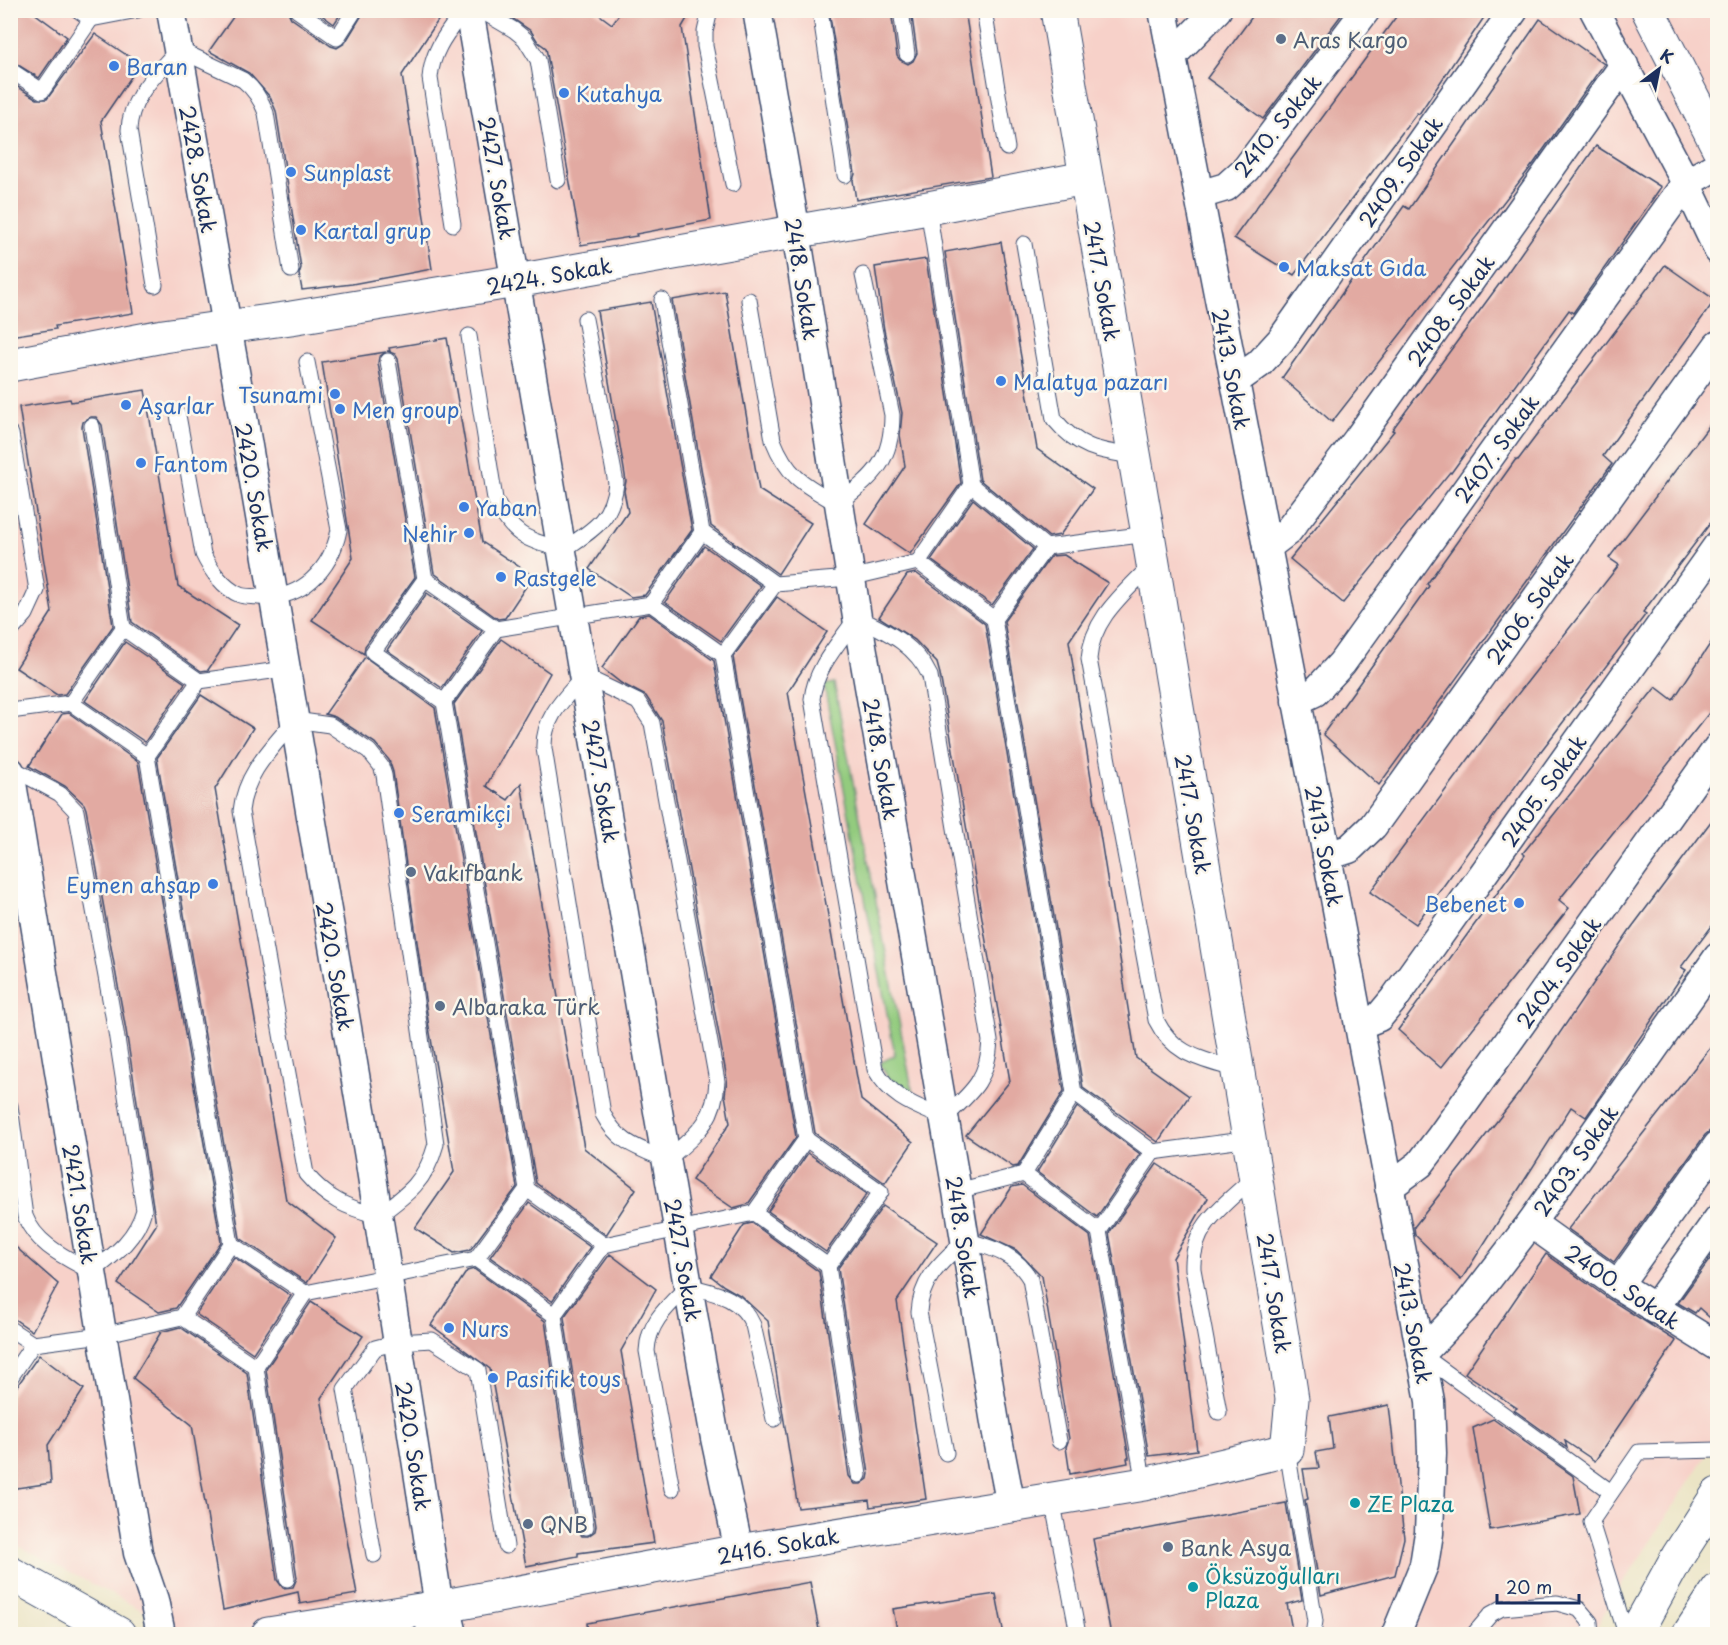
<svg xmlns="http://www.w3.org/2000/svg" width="1728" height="1645" font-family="'Playpen Sans',sans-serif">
<rect width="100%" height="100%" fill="#fbf7ec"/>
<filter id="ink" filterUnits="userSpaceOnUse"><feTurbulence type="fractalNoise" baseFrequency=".0167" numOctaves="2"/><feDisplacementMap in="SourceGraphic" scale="12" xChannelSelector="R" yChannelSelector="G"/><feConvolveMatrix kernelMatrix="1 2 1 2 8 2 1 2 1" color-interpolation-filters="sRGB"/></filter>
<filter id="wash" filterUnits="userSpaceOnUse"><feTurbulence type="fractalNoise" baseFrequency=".008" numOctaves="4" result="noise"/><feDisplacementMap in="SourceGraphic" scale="24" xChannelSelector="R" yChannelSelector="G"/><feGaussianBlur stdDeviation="1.35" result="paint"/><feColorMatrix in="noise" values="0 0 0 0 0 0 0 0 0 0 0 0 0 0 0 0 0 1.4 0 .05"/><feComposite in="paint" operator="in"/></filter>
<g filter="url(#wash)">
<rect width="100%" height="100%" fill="#ebe4c5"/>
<path fill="#f7d1c9" d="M10,11H1717V1438L1604,1613L1593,1634H188L11,1542Z"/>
<path fill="#93cb7e" stroke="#577d6e" stroke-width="1.5" d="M834,683L913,1094L888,1078L880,1063L895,1055L824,685Z"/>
<g id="blocks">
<g fill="#e2aaa2">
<path d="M10,10H30L67,37L39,78L10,60Z"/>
<path d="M238,10H287L291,18L331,46L337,48L345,43L365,10H445L402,75L432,269L352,284L302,290L299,274L301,268L276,111L270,97L249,73L209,51Z"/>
<path d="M315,10H343L334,24Z"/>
<path d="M500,10H593L612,24L622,10H692L682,27L711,220L636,234L637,236L581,245L546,48L538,42L531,31Z"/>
<path d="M829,10H891L897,56L900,60L908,64L913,61L917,53L911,10H965L991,177L856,200L853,180L855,174Z"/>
<path d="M1257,10H1345L1263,119L1207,78Z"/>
<path d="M1401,10H1489L1419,114L1417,113L1294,275L1234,238Z"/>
<path d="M1540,19L1604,64L1534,163L1332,422L1282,378L1404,206L1409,209Z"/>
<path d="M95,34L140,64L101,121L133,313L55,326L56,329L10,336V82L37,99H47Z"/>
<path d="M1596,146L1661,187L1573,313L1569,310L1451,473L1450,472L1343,603L1290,559L1394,431L1392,430L1503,279Z"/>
<path d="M1001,242L1037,449L1093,489L1060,535L1049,537L980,480L945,252Z"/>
<path d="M926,259L961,483L910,554L866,524L905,466L900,435L902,413L884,330L875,267Z"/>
<path d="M1665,265L1715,300L1603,456L1612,464L1379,785L1323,734L1429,586L1427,584L1516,459L1518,460Z"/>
<path d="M725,291L759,490L811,523L778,574L711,526L672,300Z"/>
<path d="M651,302L692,530L645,595L631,597L589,569L628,512L624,491L626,481L597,311Z"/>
<path d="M447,338L482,542L533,576L505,618L498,619L434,573L398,359L395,354L387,351H390L389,348Z"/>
<path d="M386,352L379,357L378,363L415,577L365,646L364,654L312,620L353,558L322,362Z"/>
<path d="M145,390L178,586L238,625L208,670L201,671L132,622L102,425L96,417H90L83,422L82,427L113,626L65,694L57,695L16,668L52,612L19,407L70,399L71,402Z"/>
<path d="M1718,414V513L1643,612L1646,614L1541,751L1416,924L1370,892L1499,718L1619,565L1609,558Z"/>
<path d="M973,499L1033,549L992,605L931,560Z"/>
<path d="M704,546L761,586L721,641L665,602Z"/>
<path d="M1064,555L1108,583L1069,641L1136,1058L1189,1096L1158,1142L1083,1088L1004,621L1051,556Z"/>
<path d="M916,573L985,624L1064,1091L1018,1166L1013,1167L966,1135L1010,1081L940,674L937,663L915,640L879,617L907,575Z"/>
<path d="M427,593L482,631L442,688L387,650Z"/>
<path d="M777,597L827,632L788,692L861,1100L913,1142L885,1183L815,1133L733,657Z"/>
<path d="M649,614L714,661L796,1137L748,1204L733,1208L692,1180L730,1123L725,1095L727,1079L662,721L646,696L621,683L602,668L639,616Z"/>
<path d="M1718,632V718L1709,713L1559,900L1569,908L1441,1068L1398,1030L1525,855L1523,853L1656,687L1673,700Z"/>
<path d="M501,639L550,673L486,786L508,800L521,783L584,1148L636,1189L606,1235L536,1183L454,704Z"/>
<path d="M125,642L185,683L145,742L85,701Z"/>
<path d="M365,657L435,708L517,1187L470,1250L454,1253L415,1228L454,1172L429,1027L393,772L389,760L375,743L335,717L325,714Z"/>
<path d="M201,695L253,728L215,789L286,1200L336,1238L307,1283L240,1238L157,758Z"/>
<path d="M69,713L138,762L221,1242L176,1308L159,1312L118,1284L156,1225L126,1030L86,809L84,804L65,786L29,766L62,714Z"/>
<path d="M1718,812V918L1681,967L1686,970L1586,1117L1571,1107L1461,1280L1415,1235L1414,1227L1519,1093L1629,931Z"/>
<path d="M1718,1038V1129L1711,1130L1705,1135L1614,1262L1568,1229Z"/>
<path d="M1077,1107L1140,1154L1097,1217L1037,1172Z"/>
<path d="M808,1153L867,1194L826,1252L768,1211Z"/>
<path d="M1157,1164L1208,1198L1173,1258L1197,1450L1149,1456L1109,1233Z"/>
<path d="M1022,1185L1090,1236L1129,1458H1127L1128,1463L1070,1474L1066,1447L1069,1439L1042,1276L1016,1250L981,1234L1012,1187Z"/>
<path d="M529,1203L590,1247L552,1301L490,1257Z"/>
<path d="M883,1206L937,1242L897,1301L926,1499L870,1507L869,1500L798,1508L768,1321L740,1295L724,1286L711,1276L744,1225L752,1223L819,1272L849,1476L855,1484H861L868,1479L869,1474L838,1268Z"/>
<path d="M10,1242L58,1284L32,1331L10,1316Z"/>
<path d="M1718,1248V1325L1699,1308L1695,1313L1678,1303Z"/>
<path d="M610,1254L656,1289L621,1351L654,1543L578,1553V1556L526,1566L490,1369L431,1325L467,1271L474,1269L545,1321L576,1528L582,1536H588L595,1531L596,1526L564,1317Z"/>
<path d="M1546,1254L1609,1299L1676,1341L1595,1461L1565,1441L1567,1448L1514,1410L1517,1408L1465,1373Z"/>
<path d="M234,1257L291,1296L253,1353L196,1314Z"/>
<path d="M311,1302L363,1336L321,1398L357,1594L300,1604L298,1592L223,1610L192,1425L133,1378L161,1332L180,1327L247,1373L277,1580L283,1588L293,1587L297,1578L266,1369Z"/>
<path d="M39,1355L84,1389L48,1445L51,1483L10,1489V1396Z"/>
<path d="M1389,1405L1404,1538L1395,1575L1321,1595L1305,1500L1308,1499L1303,1469L1319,1468L1316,1452L1333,1449L1329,1417Z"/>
<path d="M1493,1419L1573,1476L1580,1514L1490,1530L1473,1428Z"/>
<path d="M1286,1503L1302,1600L1287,1604L1293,1635H1111L1093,1539Z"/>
<path d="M810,1582L820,1635H588L587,1623Z"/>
<path d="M996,1594L1004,1635H898L893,1609Z"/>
</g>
</g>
</g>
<g filter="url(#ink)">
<use href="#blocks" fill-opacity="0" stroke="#3a4a6d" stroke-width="1.5"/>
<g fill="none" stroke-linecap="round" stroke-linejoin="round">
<g stroke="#3a4a6d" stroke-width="17">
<g id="service">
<path d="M78,10L91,19L138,10"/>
<path d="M297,10L337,38L355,10"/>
<path d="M480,10L514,30L525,39L538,60L558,180"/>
<path d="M710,10L705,32V46L733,184"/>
<path d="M818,10L821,17L845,175"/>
<path d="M901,10L907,54"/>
<path d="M984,10L1007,148"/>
<path d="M10,70L42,91L91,19"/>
<path d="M928,208L971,485L1046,547L994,619L918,562L971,485"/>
<path d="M453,224L430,78C432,50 448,32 464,10"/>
<path d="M1024,244L1054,419C1078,448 1098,451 1134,456"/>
<path d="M155,285L129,130C130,96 157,74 178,49L243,80C254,89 261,99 266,113L291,270"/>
<path d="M662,300L702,532L775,584L723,655"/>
<path d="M749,300L773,440C788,478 805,485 838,504C873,476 892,463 892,415L863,275"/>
<path d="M469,336L495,499C512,536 525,539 563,550C592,530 612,521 616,483L585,319"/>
<path d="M388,361L425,579L496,629L444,702"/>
<path d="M178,415L203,554C210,569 223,588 240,595C245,597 253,596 258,597C301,601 331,570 339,530L307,362"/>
<path d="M92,426L123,628L71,703L147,756"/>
<path d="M702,532L651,604L723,655L806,1139L754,1213L828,1266"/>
<path d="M1046,547L1148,534"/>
<path d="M1153,563C1126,592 1092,617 1089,659L1156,1020C1174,1056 1202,1059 1237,1070"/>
<path d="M425,579L373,652L444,702L527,1189L604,1245L554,1315L586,1527"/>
<path d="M775,584L850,578L918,562"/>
<path d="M857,617C887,632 915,644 930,676L990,1041C988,1080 971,1093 944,1118C914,1105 892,1099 875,1069L812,699C815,668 840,642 857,617Z"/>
<path d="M994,619L1074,1093L1024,1174L1099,1231L1153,1152L1074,1093"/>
<path d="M123,628L199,681L147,756L231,1244"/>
<path d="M496,629L651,604"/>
<path d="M10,632L26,614L37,590L11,434"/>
<path d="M584,676L638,702L652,723L717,1081C715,1122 696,1134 667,1160C638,1148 618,1143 603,1114L544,748C543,717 565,698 584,676Z"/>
<path d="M199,681L286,669"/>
<path d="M10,711L71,703"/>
<path d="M295,720L330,725L369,751L381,766L384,775L436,1144C426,1181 408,1194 378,1216C346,1207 328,1200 306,1174L241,811C245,773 272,748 295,720Z"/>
<path d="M10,767L60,794L76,811L116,1032L144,1210C136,1239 115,1254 92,1272C67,1258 36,1245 25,1216L10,1106"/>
<path d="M806,1139L881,1192L828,1266L859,1475"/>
<path d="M1153,1152L1250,1139"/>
<path d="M527,1189L476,1259L554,1315"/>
<path d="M957,1191L1024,1174"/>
<path d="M1099,1231L1144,1484"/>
<path d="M604,1245L754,1213"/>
<path d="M182,1317L256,1367L305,1293L476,1259"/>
<path d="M10,1329L33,1344L102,1335L182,1317L231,1244L305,1293"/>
<path d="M1422,1355L1611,1492"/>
<path d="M256,1367L287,1579"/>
<path d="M10,1378L33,1344"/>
<path d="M1219,1412L1193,1269C1191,1225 1225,1205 1254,1177"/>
<path d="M1287,1450L1315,1621L1313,1634"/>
<path d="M946,1453L919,1312C921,1278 942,1262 965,1240C992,1248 1015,1253 1030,1279L1059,1441"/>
<path d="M672,1489L647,1351C648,1322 669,1305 688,1286C715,1293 741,1297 753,1325L774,1419"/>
<path d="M1052,1499L1078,1634"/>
<path d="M374,1555L345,1389L375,1348L398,1342L432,1340L478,1370L506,1546"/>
<path d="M1474,1634L1491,1614L1502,1608L1557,1603L1579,1609L1590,1622L1591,1634"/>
<path d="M1626,1634L1591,1522L1639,1452L1718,1450"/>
</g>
</g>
<g stroke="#3a4a6d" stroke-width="31">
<g id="minor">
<path d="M171,10L241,405L369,1157L439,1607"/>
<path d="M469,10L688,1286L715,1438L739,1551"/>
<path d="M757,10L796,232L857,617L957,1191L996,1429L1011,1506"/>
<path d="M1163,10L1327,856L1430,1401L1432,1453L1429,1533L1424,1565L1396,1634"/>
<path d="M1594,10L1686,183L1718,250"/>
<path d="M1172,56L1217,10"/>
<path d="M1199,195L1226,187L1246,169L1366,10"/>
<path d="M1235,381L1259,364L1281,340L1514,10"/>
<path d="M1267,547L1288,531L1357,440L1624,65"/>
<path d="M1296,701L1315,692L1342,663L1686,183L1718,165"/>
<path d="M10,771L138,1553L154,1600L161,1634"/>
<path d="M1327,856L1349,849L1373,826L1718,345"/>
<path d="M1359,1025L1379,1017L1394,999L1718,545"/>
<path d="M1389,1187L1420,1164L1439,1139L1718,747"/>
<path d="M1531,1223L1618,1285L1718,1347"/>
<path d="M1618,1285L1718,1145"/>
<path d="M1654,1309L1718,1219"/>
<path d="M1421,1354L1467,1306L1531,1223L1718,957"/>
<path d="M439,1607L449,1618L453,1634"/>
<path d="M430,1634L431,1620L439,1607"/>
<path d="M1706,1634L1718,1633"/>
</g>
</g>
<g stroke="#3a4a6d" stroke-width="35">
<g id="tertiary">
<path d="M10,365L163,336L291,318L516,281L928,208L1085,178"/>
<path d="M268,1634L439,1607L739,1551L1144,1484L1287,1450L1292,1399L1287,1366L1148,534L1057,10"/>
</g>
</g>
<g stroke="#3a4a6d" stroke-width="35">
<g id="secondary">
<path d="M1648,10L1718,147"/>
<path d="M10,1573L119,1634"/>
</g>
</g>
<g stroke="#3a4a6d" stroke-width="35">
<g id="trunk">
<path d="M1635,1634L1678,1556L1718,1494"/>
<path d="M1689,1634L1718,1590"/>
</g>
</g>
<use href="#service" stroke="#fff" stroke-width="15"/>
<use href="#minor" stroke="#fff" stroke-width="28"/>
<use href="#tertiary" stroke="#fff" stroke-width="33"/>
<use href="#secondary" stroke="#fff" stroke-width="33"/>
<use href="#trunk" stroke="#fff" stroke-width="33"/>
</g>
</g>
<g fill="#5c6f8a" stroke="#fbf7ec" stroke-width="2">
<circle cx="1281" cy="39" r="6"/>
<circle cx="411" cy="872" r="6"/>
<circle cx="440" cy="1006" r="6"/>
<circle cx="528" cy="1524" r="6"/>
<circle cx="1168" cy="1547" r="6"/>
</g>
<g fill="#3f7fe0" stroke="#fbf7ec" stroke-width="2">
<circle cx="114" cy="66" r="6"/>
<circle cx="564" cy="93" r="6"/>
<circle cx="291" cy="172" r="6"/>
<circle cx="301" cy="230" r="6"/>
<circle cx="1284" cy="267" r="6"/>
<circle cx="1001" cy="381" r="6"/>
<circle cx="335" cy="394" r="6"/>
<circle cx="126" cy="405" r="6"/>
<circle cx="340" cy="409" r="6"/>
<circle cx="141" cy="463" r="6"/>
<circle cx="464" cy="507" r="6"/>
<circle cx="469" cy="533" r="6"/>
<circle cx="501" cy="577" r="6"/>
<circle cx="399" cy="813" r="6"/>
<circle cx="213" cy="884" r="6"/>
<circle cx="1519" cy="903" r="6"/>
<circle cx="449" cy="1328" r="6"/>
<circle cx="493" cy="1378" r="6"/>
</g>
<g fill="#0f9aa8" stroke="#fbf7ec" stroke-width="2">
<circle cx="1355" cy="1503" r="6"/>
<circle cx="1193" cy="1587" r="6"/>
</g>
<g text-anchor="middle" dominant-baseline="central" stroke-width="5" stroke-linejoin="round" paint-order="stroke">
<g font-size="21" fill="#4e5e75" stroke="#fbf7ec" text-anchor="start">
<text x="1293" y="39">Aras Kargo</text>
<text x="423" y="872">Vakıfbank</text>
<text x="452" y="1006">Albaraka Türk</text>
<text x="540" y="1524">QNB</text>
<text x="1180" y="1547">Bank Asya</text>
</g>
<g font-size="21" fill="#366cbe" stroke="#fbf7ec" text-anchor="start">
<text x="126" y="66">Baran</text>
<text x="576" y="93">Kutahya</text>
<text x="303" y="172">Sunplast</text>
<text x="313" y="230">Kartal grup</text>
<text x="1296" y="267">Maksat Gıda</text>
<text x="1013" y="381">Malatya pazarı</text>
<text x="323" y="394" text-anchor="end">Tsunami</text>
<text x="138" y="405">Aşarlar</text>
<text x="352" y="409">Men group</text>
<text x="153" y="463">Fantom</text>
<text x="476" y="507">Yaban</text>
<text x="457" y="533" text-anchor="end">Nehir</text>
<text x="513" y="577">Rastgele</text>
<text x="411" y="813">Seramikçi</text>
<text x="201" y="884" text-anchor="end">Eymen ahşap</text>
<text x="1507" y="903" text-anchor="end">Bebenet</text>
<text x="461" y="1328">Nurs</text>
<text x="505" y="1378">Pasifik toys</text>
</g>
<g font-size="21" fill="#1b2f5e" stroke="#fbf7ec">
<text transform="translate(1277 125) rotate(-51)">2410. Sokak</text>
<text transform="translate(199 169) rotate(80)">2428. Sokak</text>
<text transform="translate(1400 171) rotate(-55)">2409. Sokak</text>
<text transform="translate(498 178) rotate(80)">2427. Sokak</text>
<text transform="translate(549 275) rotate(-10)">2424. Sokak</text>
<text transform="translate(803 279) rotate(81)">2418. Sokak</text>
<text transform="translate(1103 281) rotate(80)">2417. Sokak</text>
<text transform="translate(1450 310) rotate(-54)">2408. Sokak</text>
<text transform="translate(1232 369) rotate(79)">2413. Sokak</text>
<text transform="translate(1496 448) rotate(-54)">2407. Sokak</text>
<text transform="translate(255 487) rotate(80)">2420. Sokak</text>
<text transform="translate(1529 608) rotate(-54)">2406. Sokak</text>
<text transform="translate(882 759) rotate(80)">2418. Sokak</text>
<text transform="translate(602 781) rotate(80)">2427. Sokak</text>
<text transform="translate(1543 790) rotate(-55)">2405. Sokak</text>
<text transform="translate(1194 814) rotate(80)">2417. Sokak</text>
<text transform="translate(1325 846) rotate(79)">2413. Sokak</text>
<text transform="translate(336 966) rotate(80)">2420. Sokak</text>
<text transform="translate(1558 972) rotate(-55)">2404. Sokak</text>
<text transform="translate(1575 1160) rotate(-55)">2403. Sokak</text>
<text transform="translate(81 1204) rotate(81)">2421. Sokak</text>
<text transform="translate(964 1237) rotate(81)">2418. Sokak</text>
<text transform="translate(684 1260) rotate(80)">2427. Sokak</text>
<text transform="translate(1623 1286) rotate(34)">2400. Sokak</text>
<text transform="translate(1275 1293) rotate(81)">2417. Sokak</text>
<text transform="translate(1414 1323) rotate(79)">2413. Sokak</text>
<text transform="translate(414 1446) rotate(81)">2420. Sokak</text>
<text transform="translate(778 1545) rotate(-10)">2416. Sokak</text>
</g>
<g font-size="21" fill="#0d838f" stroke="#fbf7ec" text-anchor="start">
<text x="1367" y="1503">ZE Plaza</text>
<text x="1205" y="1575">Öksüzoğulları<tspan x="1205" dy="24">Plaza</tspan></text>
</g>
</g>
<rect width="1728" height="1645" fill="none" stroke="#fbf7ec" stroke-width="36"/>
<g transform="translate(1659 69) rotate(32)" stroke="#fbf7ec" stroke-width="4.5" paint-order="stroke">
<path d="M0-4.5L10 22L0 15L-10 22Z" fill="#1b2f5e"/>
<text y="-9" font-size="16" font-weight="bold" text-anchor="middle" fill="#1b2f5e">K</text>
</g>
<path d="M1497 1594v9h82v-9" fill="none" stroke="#1b2f5e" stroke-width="3"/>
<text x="1506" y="1594" font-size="18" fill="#1b2f5e" stroke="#fbf7ec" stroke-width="4.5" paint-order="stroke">20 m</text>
</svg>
